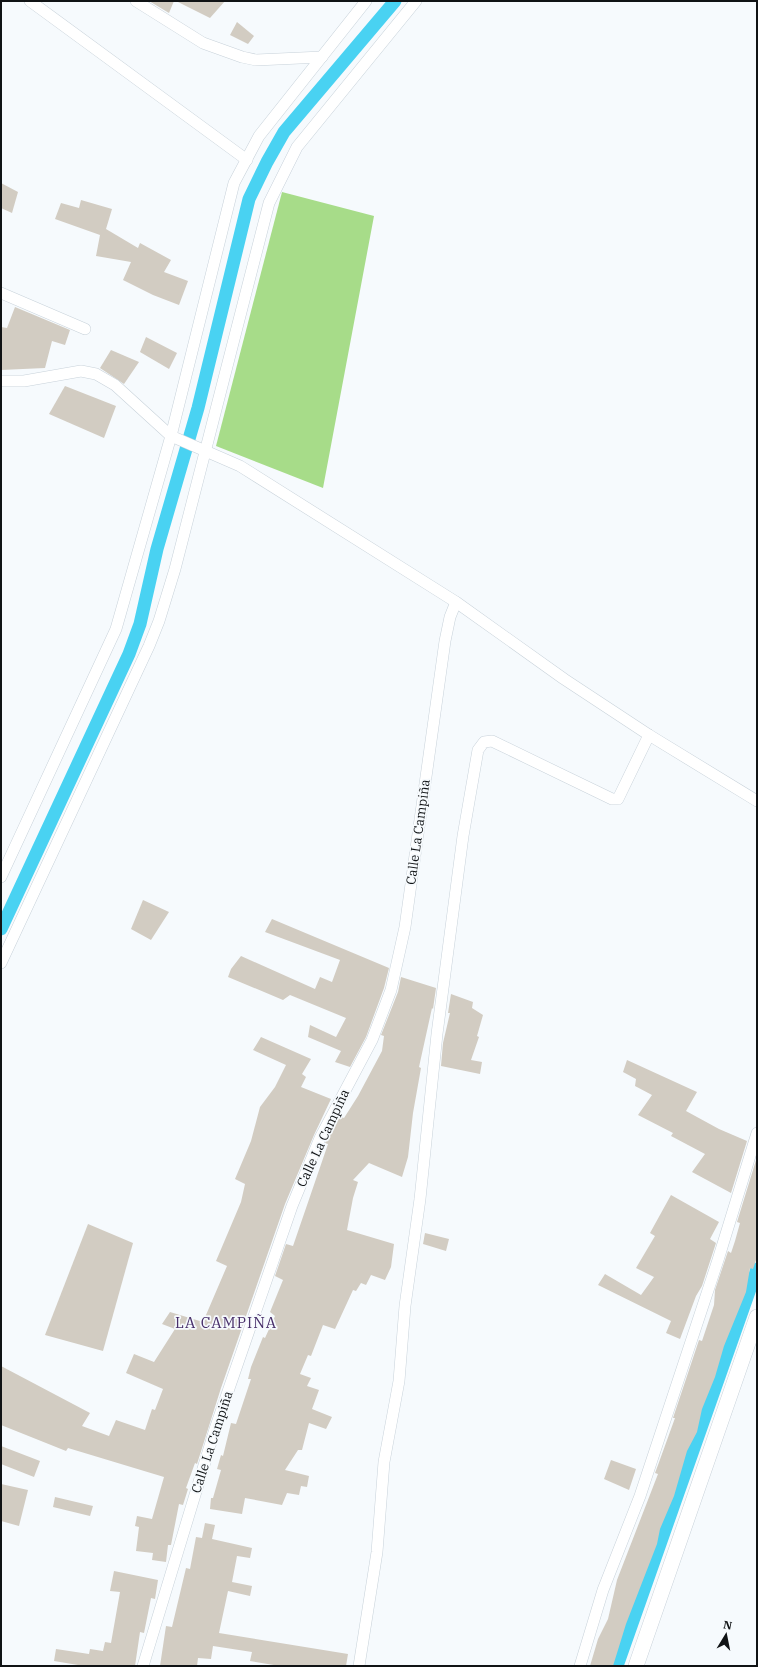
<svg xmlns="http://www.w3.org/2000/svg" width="758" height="1667" font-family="'IBM Plex Serif',serif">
<rect width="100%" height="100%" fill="#f6fafd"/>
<path fill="#a7dc89" d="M282,192L374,216L323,488L216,446Z"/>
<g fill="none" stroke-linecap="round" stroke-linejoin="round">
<g stroke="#49d2f2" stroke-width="13">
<path d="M1,929L129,654L140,624L157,549L198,408L249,199L267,162L284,132L395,1"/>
<path d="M617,1666L757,1269"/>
</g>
</g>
<g fill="#d2ccc2">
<path d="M149,1H174L169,13Z"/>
<path d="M176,1H225L210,18Z"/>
<path d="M237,22L254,36L248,44L230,35Z"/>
<path d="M1,183L18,192L12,213L1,208Z"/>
<path d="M81,200L112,209L106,229L138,248L140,243L171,260L164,272L188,281L179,305L153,295L123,280L131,262L96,256L100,235L55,219L61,203L79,208Z"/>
<path d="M15,307L70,330L65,345L52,341L45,368L1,370V327L7,328Z"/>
<path d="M146,337L177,353L169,369L140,352Z"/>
<path d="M111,350L139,362L124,384L100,368Z"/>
<path d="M65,386L116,406L104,438L49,414Z"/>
<path d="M143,900L169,912L151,940L131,929Z"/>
<path d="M272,919L389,968L384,988L366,1037L350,1067L335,1062L341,1051L308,1037L310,1025L336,1037L346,1018L290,995L283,1000L228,977L231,969L241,956L315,989L320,977L332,982L340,960L265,932Z"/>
<path d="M401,977L436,988L433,1009L432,1008L419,1067L421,1068L413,1113L408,1157L402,1177L369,1163L353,1180L358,1182L353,1198L347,1230L394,1244L391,1267L385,1280L371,1275L366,1285L361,1283L356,1291L353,1290L335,1329L323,1325L311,1356L308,1355L300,1374L311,1378L307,1386L319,1390L312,1409L332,1417L326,1429L309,1423L302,1450H298L285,1470L309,1476L307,1487L301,1486L299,1495L287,1493L282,1505L245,1498L242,1514L210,1509L211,1498H213L221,1470L217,1469L221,1455L223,1456L231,1423L236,1424L251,1379H248L251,1367L263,1337L265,1338L275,1316L270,1312L283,1280L275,1276L286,1244L293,1246L328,1144L325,1143L326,1141L339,1116L344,1118L358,1096L382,1051L384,1036L381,1035L398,992Z"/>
<path d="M451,994L473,1002L472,1008L483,1015L477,1036L479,1037L471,1060L482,1062L480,1074L441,1066L443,1043L450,1013H448Z"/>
<path d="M261,1037L311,1059L302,1074L306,1077L301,1087L331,1099L314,1135L285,1204L221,1388L197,1464L195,1463L186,1488L188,1489L183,1505L179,1504L171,1545H168L166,1562L152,1560L153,1553L136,1551L139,1527L135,1526L137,1516L152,1519L164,1477L68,1448L66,1451L1,1425V1366L90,1413L82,1426L109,1436L116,1420L145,1430L152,1409L155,1410L163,1389L126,1373L134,1354L154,1362L175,1329L162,1324L170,1312L203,1322L227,1266L216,1261L241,1202L245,1184L235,1179L251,1141L260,1107L275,1087L286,1065L253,1050Z"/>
<path d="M627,1060L697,1092L686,1111L719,1129L747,1141L731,1193L692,1172L705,1154L671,1136L673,1133L638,1115L652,1095L635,1086L636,1079L623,1072Z"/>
<path d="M757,1157V1257L753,1269L750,1268L746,1292L724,1346L715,1377L702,1409L697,1432L687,1451L674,1496L660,1529L657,1544L626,1624L613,1666H590L598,1639L608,1619L617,1580L658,1474L655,1473L658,1465L675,1418H673L699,1340L702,1341L714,1305L715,1290L728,1251L731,1253L735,1241L740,1223L737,1222Z"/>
<path d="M671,1195L719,1222L710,1239L716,1243L702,1286L696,1296L680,1339L666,1333L671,1321L598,1285L605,1274L641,1295L654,1277L636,1268L655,1236L650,1233Z"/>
<path d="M88,1224L133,1243L103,1351L45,1335Z"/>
<path d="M425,1233L449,1239L446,1251L423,1244Z"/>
<path d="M1,1446L40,1461L34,1477L1,1464Z"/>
<path d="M611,1460L636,1469L629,1490L604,1479Z"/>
<path d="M1,1484L28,1490L19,1526L1,1521Z"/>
<path d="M55,1497L93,1506L90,1516L53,1507Z"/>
<path d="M205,1523L215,1525L212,1539L252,1548L250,1558L237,1556L232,1582L252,1586L250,1596L228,1591L219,1633L348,1654L346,1666H280L250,1661L252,1652L213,1646L211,1659L198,1658L197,1666H160L166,1626L172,1627L186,1568L190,1569L196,1537L202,1538Z"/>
<path d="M114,1571L158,1580L155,1599L151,1598L144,1633L140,1632L135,1666H84L54,1661L56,1649L89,1654L90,1649L103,1651L105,1642L111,1643L120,1592L110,1591Z"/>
</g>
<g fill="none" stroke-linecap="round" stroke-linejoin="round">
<g stroke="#c8d2da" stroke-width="12">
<g id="street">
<path d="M30,1L247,160"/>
<path d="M136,1L203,43L242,57L256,60L322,57"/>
<path d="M1,293L85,329"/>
<path d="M1,381H24L81,371L96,374L115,385L171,436L240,466L456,602L564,679L649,735L757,801"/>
<path d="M1,877L116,629L171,436L234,183L259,136L366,1"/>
<path d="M1,963L149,646L159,621L175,569L269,203L297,147L416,1"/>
<path d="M143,1666L215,1429L292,1206L320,1138L372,1040L391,990L405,927L445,641L450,617L456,602"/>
<path d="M359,1666L377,1552L384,1462L399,1381L405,1306L420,1199L437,1034L463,836L478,750L484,742L492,741L612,799H618L649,735"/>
<path d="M580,1666L603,1590L640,1496L718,1260L757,1133"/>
</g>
</g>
<g stroke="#c8d2da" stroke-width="16">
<path id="secondary" d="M636,1666L757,1317"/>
</g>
<use href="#street" stroke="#fff" stroke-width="11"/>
<use href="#secondary" stroke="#fff" stroke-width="15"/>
</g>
<g text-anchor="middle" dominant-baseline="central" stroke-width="3.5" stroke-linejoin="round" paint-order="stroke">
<g font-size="13" fill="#101315" stroke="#f6fafd">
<text transform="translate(418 832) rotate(-82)">Calle La Campiña</text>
<text transform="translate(323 1138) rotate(-65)">Calle La Campiña</text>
<text transform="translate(212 1442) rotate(-72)">Calle La Campiña</text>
</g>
<g font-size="15" letter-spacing="1" fill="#482f6a" stroke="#f6fafd">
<text x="226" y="1322">LA CAMPIÑA</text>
</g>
</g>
<rect width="758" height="1667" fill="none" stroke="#101315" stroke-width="4"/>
<g transform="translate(726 1635) rotate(10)" stroke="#f6fafd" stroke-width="3" paint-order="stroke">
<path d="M0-3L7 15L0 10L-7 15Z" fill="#101315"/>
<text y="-6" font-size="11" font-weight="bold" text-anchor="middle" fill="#101315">N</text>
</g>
</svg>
